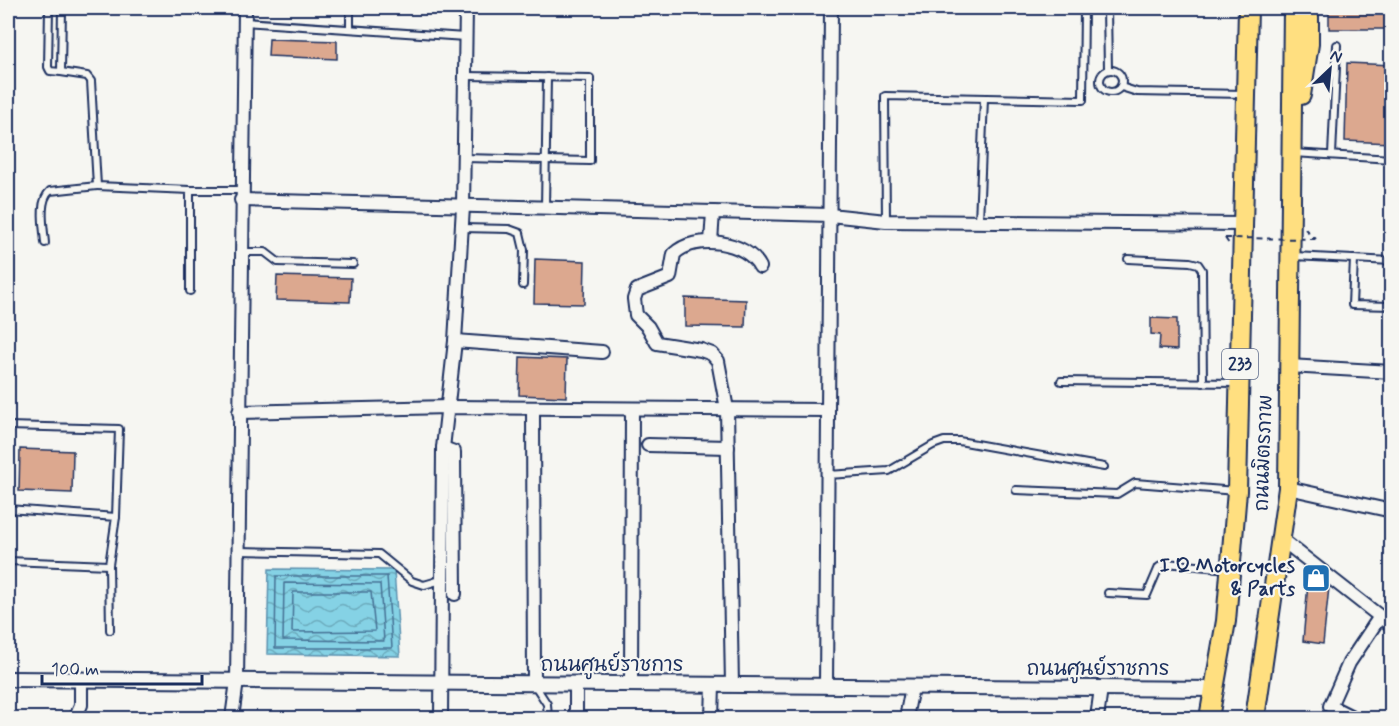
<svg xmlns="http://www.w3.org/2000/svg" width="1399" height="726" font-family="Mynerve,'Playpen Sans Thai',sans-serif">
<defs>
<pattern id="water-waves" width="16" height="10" patternUnits="userSpaceOnUse" patternTransform="scale(1.5)"><rect width="16" height="10" fill="#85d2e5"/><path d="M0 5q4-4 8 0t8 0" fill="none" stroke="#6cabbd"/></pattern>
</defs>
<rect width="100%" height="100%" fill="#f6f6f2"/>
<filter id="ink" filterUnits="userSpaceOnUse"><feTurbulence type="fractalNoise" baseFrequency=".0167" numOctaves="2"/><feDisplacementMap in="SourceGraphic" scale="12" xChannelSelector="R" yChannelSelector="G"/><feConvolveMatrix kernelMatrix="1 2 1 2 8 2 1 2 1" color-interpolation-filters="sRGB"/></filter>
<g filter="url(#ink)">
<path fill="url(#water-waves)" stroke="#5b91af" stroke-width="1.5" d="M269,569L394,570L400,656L267,654Z"/>
<g fill="none" stroke-linecap="round" stroke-linejoin="round">
<g stroke="#457094" stroke-width="1.5">
<path d="M276,576H387L392,648H275Z"/>
<path d="M284,583L380,584L384,641L283,640Z"/>
<path d="M293,592H371L375,631L292,632Z"/>
</g>
</g>
<g fill="#dca88f" stroke="#1b2f5e" stroke-width="1.5">
<rect x="1329" y="8" width="60" height="21"/>
<path d="M269,39L337,41V59L268,56Z"/>
<path d="M1347,63L1392,65V143L1345,141Z"/>
<path d="M535,259L585,261L584,304L534,303Z"/>
<path d="M277,276L351,278L350,302L276,300Z"/>
<path d="M685,298L746,300L745,327L685,326Z"/>
<path d="M1151,318L1177,319V350L1159,349L1160,335L1151,334Z"/>
<path d="M520,357L567,359L566,397L519,395Z"/>
<path d="M20,449L73,451L72,493L19,491Z"/>
<path d="M1309,572L1329,587L1323,644L1303,641Z"/>
</g>
<g fill="none" stroke-linecap="round" stroke-linejoin="round">
<g stroke="#1b2f5e" stroke-width="10">
<g id="service">
<path d="M49,8L48,67L50,71L61,72L62,8"/>
<path d="M1107,8L1108,70"/>
<path d="M245,22L465,37"/>
<path d="M350,29V8"/>
<circle cx="1111" cy="81" r="11"/>
<path d="M61,72L87,76L91,81L97,186L190,190V291"/>
<path d="M1121,87L1137,92L1245,94"/>
<path d="M1293,153L1392,159"/>
<path d="M1332,155L1337,45"/>
<path d="M464,158L590,161V78L465,76"/>
<path d="M190,190H241"/>
<path d="M545,208L547,77"/>
<path d="M886,221L885,96L1083,100L1084,8"/>
<path d="M979,221L984,99"/>
<path d="M462,228L509,229L520,233L524,250L523,285"/>
<path d="M45,243C44,229 38,201 50,191L97,186"/>
<path d="M241,252H265L278,262L353,264"/>
<path d="M1294,256L1392,261"/>
<path d="M1128,259L1190,262L1198,264L1202,270L1203,383"/>
<path d="M1354,259L1352,305L1392,306"/>
<path d="M1061,381L1236,383"/>
<path d="M8,426L119,429L116,517L109,565L110,630"/>
<path d="M828,475L889,471L933,445L944,441H959L1104,467"/>
<path d="M1016,490L1117,494L1135,483L1236,491"/>
<path d="M8,509L116,517"/>
<path d="M238,551L379,554L412,581L424,585L441,580"/>
<path d="M8,561L109,565"/>
<path d="M1108,593L1147,595L1159,567L1166,563L1228,569"/>
<path d="M534,684L547,704L548,718"/>
</g>
</g>
<g stroke="#1b2f5e" stroke-width="16">
<g id="minor">
<path d="M241,200L830,215L886,221L1243,224"/>
<path d="M711,242L713,212"/>
<path d="M455,341L602,352"/>
<path d="M1289,366L1392,372"/>
<path d="M533,409L534,684"/>
<path d="M239,412L448,407L828,410"/>
<path d="M648,445L728,447"/>
<path d="M443,448L454,452L455,594"/>
<path d="M1288,488L1392,511"/>
<path d="M1281,539L1392,626"/>
<path d="M576,684V718"/>
<path d="M631,685L632,409"/>
<path d="M732,685L727,409L718,361L712,354L701,350L657,343L648,327L636,315L634,299L637,290L670,277L674,254C695,233 747,241 760,267"/>
<path d="M826,686L831,8"/>
<path d="M75,718L81,705V680"/>
<path d="M232,718L237,681L245,8"/>
<path d="M441,718L443,448L455,341L463,207L466,8"/>
<path d="M712,718L713,685"/>
<path d="M906,718L912,687"/>
<path d="M1097,718L1101,688"/>
<path d="M1354,718L1330,706L1349,663L1379,618"/>
</g>
</g>
<g stroke="#1b2f5e" stroke-width="18">
<path id="tertiary" d="M8,679L1216,689"/>
</g>
<g stroke="#1b2f5e" stroke-width="22">
<g id="primary">
<path d="M1301,95L1309,44V8"/>
<path d="M1209,718L1226,621L1237,491L1248,8"/>
<path d="M1255,718L1288,488L1293,8"/>
</g>
</g>
<g stroke="#1b2f5e" stroke-width="2" stroke-dasharray="6 4.5" stroke-linecap="butt">
<path d="M1305,229L1316,239"/>
<path d="M1225,238L1229,244"/>
</g>
<use href="#service" stroke="#f6f6f2" stroke-width="6"/>
<use href="#minor" stroke="#f6f6f2" stroke-width="12"/>
<use href="#tertiary" stroke="#f6f6f2" stroke-width="14"/>
<use href="#primary" stroke="#ffdf80" stroke-width="18"/>
<path stroke="#1b2f5e" stroke-width="2" stroke-dasharray="6 4.5" stroke-linecap="butt" d="M1225,238L1316,239"/>
</g>
</g>
<defs>
<g id="shop-square" transform="scale(1.5)"><rect x="-9" y="-9" width="18" height="18" rx="4" fill="#1f6fb2" stroke="#f6f6f2"/><path d="M-5-2.5h2.3a2.7 3.5 0 0 1 5.4 0H5L5.5 6h-11ZM-1.5-2.5h3a1.5 2.3 0 0 0-3 0Z" fill="#fff"/></g>
</defs>
<g fill-rule="evenodd">
<use href="#shop-square" x="1316" y="578"/>
</g>
<g text-anchor="middle" dominant-baseline="central" stroke-width="4.5" stroke-linejoin="round" paint-order="stroke">
<rect fill="#f6f6f2" stroke="#5d6b8a" stroke-width="1.5" x="1222" y="349" width="36" height="30" rx="4.5"/>
<g font-size="18" font-weight="bold" fill="#1b2f5e">
<text x="1240" y="364">233</text>
</g>
<g font-size="20" fill="#1b2f5e" stroke="#f6f6f2">
<text transform="translate(1264 453) rotate(-88)">ถนนมิตรภาพ</text>
<text x="612" y="665">ถนนศูนย์ราชการ</text>
<text x="1098" y="669">ถนนศูนย์ราชการ</text>
</g>
<g font-size="20" font-weight="bold" fill="#1b2f5e" stroke="#f6f6f2" text-anchor="end">
<text x="1295" y="566">I Q Motorcycles<tspan x="1295" dy="23">&amp; Parts</tspan></text>
</g>
</g>
<rect width="1399" height="726" fill="none" stroke="#f6f6f2" stroke-width="30"/>
<rect x="15" y="15" width="1369" height="696" fill="none" stroke="#1b2f5e" stroke-width="2" filter="url(#ink)"/>
<g transform="translate(1330 69) rotate(26)" stroke="#f6f6f2" stroke-width="4.5" paint-order="stroke">
<path d="M0-4.5L10 22L0 15L-10 22Z" fill="#1b2f5e"/>
<text y="-9" font-size="16" font-weight="bold" text-anchor="middle" fill="#1b2f5e">N</text>
</g>
<path d="M42 675v9h160v-9" fill="none" stroke="#1b2f5e" stroke-width="3"/>
<text x="51" y="675" font-size="18" fill="#1b2f5e" stroke="#f6f6f2" stroke-width="4.5" paint-order="stroke">100 m</text>
</svg>
